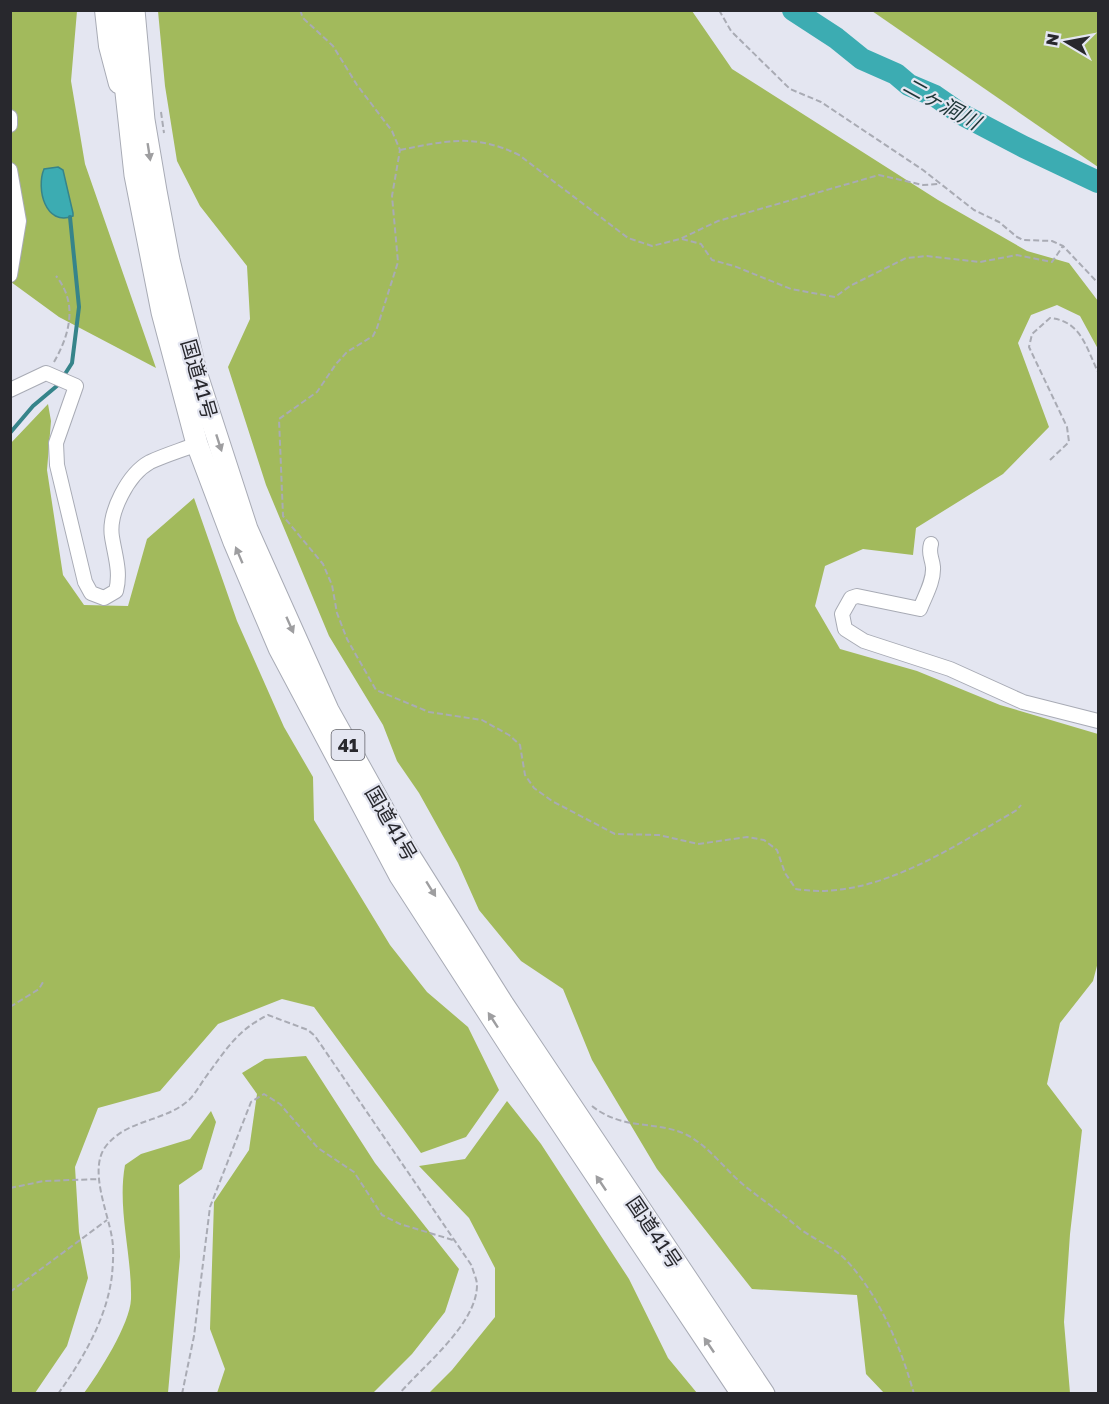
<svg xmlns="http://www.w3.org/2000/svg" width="1109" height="1404" font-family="'Golos Text','Noto Sans JP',sans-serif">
<rect width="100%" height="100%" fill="#e4e6f1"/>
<g fill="#a2ba5c">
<path d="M11,11H77L71,81L85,164L156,368L59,317L11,282Z"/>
<path d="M158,11H692L732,69L938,200L1027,251L1069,263L1098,301V349L1080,316L1057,305L1031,315L1018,343L1049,427L1003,474L916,528L913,555L863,549L825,566L815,606L840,649L917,671L1000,705L1098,734V962L1093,981L1060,1023L1047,1084L1082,1130L1070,1234L1064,1322L1070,1393H884L866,1374L857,1295L752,1289L657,1169L592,1060L563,989L521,961L479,910L458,863L419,793L397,761L383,725L329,636L266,485L228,367L250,319L247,266L200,206L177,161L165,86Z"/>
<path d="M872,11H1098V167Z"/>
<path d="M48,404L51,421L47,470L63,575L84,605L128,606L147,539L194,498L237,621L284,727L313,777L314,820L390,945L427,992L468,1027L499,1090L466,1137L421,1153L314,1007L282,999L218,1024L160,1091L98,1108L75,1167L79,1232L88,1278L67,1346L35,1393L11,1394L10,444Z"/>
<path d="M306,1056L375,1163L459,1269L445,1312L412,1354L373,1393H217L225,1369L210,1329L214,1202L249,1150L257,1094L242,1073L265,1059Z"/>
<path d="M507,1101L541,1144L629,1279L668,1358L697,1393H429L452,1370L495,1317V1268L469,1218L419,1166L465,1159Z"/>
<path d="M211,1111L216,1122L202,1169L179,1185L180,1257L168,1393H84C99,1373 130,1324 131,1299C132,1254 117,1209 125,1165L141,1154L190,1139Z"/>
</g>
<path fill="#3cacb2" stroke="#36848a" stroke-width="1.5" d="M58,167L63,170L73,213V216C45,227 36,188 44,169Z"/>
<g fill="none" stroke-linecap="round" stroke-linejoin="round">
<path stroke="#36848a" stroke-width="4" d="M10,433L33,406L58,385L72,363L79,307L70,217"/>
<path stroke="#3cacb2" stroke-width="22" d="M793,10L836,38L862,59L896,74L909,85L935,96L961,114L1024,147L1098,182"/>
<g stroke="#a8abb5" stroke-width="16">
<g id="minor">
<path d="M10,117V125"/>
<path d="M10,170L19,221L10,275"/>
<path d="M10,390L46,373L76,386L56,443L57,465L85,582L91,593L104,598L116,591C121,572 115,556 112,537C108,513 128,474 150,462C165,455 182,450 197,444"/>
<path d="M931,544C928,554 932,557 933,567C934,581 925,596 920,609L857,596L851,598L842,614L845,629L864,641L950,669L1023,702L1098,721"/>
</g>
</g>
<g stroke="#a8abb5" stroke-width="20">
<path id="secondary" d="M104,10L108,46L118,84"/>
</g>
<g stroke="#a8abb5" stroke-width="23">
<g id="trunk">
<path d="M117,10L135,175L162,312L197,444L234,542L279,648L400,876L519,1060L742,1394"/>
<path d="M134,10L144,120L156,191L169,260L196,372L247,529L328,710L406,850L503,1004L764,1394"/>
</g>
</g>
<g stroke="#a9abb4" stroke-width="2" stroke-dasharray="6 3" stroke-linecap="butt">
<path d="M300,10L303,18L333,46L357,85L392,131L400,150L392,196L398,262L377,328L373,336L347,352L336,364L317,392L279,419L283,516L323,564L332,585L337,613L347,639L376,690L429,712L482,720L509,735L520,745L525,775L534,788L552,801L615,834L659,835L698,844L747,837L764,840L777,850L785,873L796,889C874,902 954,846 1017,810L1021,805"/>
<path d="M719,10L731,31L790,89L821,102L923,170L974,210L999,222L1017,237L1023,240L1052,241L1063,246L1098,283"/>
<path d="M161,112L164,133"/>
<path d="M400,150C446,141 474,133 519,155L628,238L652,246L680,239L718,221L879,175L923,185L939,184"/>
<path d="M682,239L701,244L712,260L734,266L791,289L835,297L850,286L906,258L927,256L980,262L1017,255L1052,262L1063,246"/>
<path d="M54,362C70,334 78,303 56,276"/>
<path d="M1050,460L1069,442L1067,427L1029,347L1032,334L1050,318C1081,321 1086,347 1098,372"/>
<path d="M10,1007L39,989L43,982"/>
<path d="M592,1106C623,1131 657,1120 687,1135C710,1147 726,1171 746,1187C764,1201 783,1214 800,1229C815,1240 832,1246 846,1260C879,1295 901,1347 914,1394"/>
<path d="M10,1188L44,1181L100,1179"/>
<path d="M10,1292L107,1220"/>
<path d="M58,1394C83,1359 107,1318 112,1275C113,1264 114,1249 112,1238C108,1212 88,1169 106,1146C127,1119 165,1122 189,1100C195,1094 200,1085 205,1078C225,1051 237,1030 268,1015L308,1030L315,1036L472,1266C473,1272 477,1279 477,1285C477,1324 423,1366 399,1394"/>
<path d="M182,1394L194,1336L210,1207L251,1102L264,1094L280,1104L318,1148L354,1172L382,1215L400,1224L453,1240"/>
</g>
<use href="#minor" stroke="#fff" stroke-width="14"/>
<use href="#secondary" stroke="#fff" stroke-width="18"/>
<use href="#trunk" stroke="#fff" stroke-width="21"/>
</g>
<defs><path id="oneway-solid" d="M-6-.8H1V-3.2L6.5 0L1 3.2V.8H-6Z" transform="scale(1.5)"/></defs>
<g fill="#9e9ea0">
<use href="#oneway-solid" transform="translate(149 152) rotate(81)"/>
<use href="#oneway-solid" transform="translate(219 443) rotate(72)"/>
<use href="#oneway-solid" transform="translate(239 555) rotate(-113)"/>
<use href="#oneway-solid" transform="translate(290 625) rotate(66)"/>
<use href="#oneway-solid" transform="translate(431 889) rotate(58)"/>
<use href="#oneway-solid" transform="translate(493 1020) rotate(-123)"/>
<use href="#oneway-solid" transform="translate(601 1183) rotate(-124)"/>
<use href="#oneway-solid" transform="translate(709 1345) rotate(-124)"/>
</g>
<g text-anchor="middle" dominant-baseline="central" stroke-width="4.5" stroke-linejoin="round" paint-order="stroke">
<rect fill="#e4e6f1" stroke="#606168" stroke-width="1.5" x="331.5" y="730" width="33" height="30" rx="4.5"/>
<g font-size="18" font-weight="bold" fill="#28282d">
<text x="348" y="745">41</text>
</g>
<g font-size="20" fill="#28282d" stroke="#e4e6f1">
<text transform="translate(200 379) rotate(74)">国道41号</text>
<text transform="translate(392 823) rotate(60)">国道41号</text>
<text transform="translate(655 1232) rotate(56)">国道41号</text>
</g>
<g font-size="21" font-style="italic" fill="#1c3536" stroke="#e4e6f1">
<text transform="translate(942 103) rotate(29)">二ヶ洞川</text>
</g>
</g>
<rect width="1109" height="1404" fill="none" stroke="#28282d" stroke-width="24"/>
<g transform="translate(1067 42) rotate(280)" stroke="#e4e6f1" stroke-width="4.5" paint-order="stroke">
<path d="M0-4.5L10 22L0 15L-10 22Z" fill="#28282d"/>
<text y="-9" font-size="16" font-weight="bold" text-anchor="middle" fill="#28282d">N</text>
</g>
</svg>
